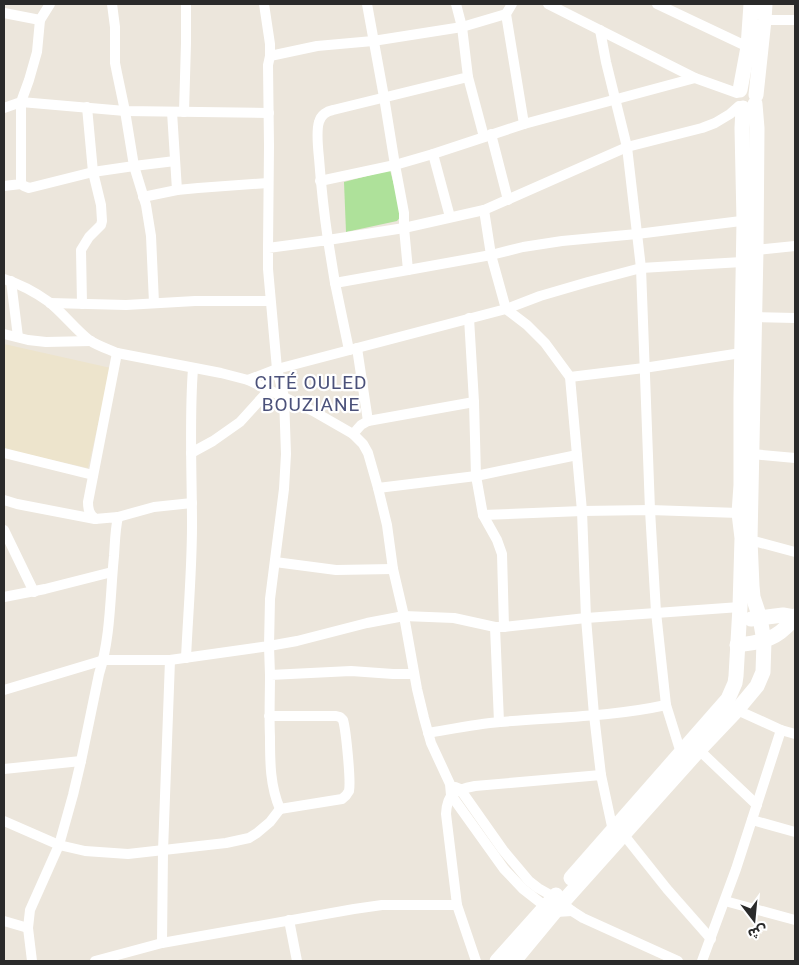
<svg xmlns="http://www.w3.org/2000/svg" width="799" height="965" font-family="Roboto,'Noto Sans Arabic',sans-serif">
<rect width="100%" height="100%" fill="#ece6dc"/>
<path fill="#ede4cc" d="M4,344L111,368L88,468L4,449Z"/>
<path fill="#aee19a" d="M390,170L402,215L397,221L346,232L344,182Z"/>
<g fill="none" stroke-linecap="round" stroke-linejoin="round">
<g stroke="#fff" stroke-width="10">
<path d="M112,4L115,27V63L117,73L125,111L134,166L146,205L151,236L154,303"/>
<path d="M264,4L270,44V56L317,46L373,41L462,27L506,14"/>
<path d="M367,4L384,97L395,165L404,213V228L408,270"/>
<path d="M456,4L462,27L468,77L333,110C327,111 321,115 319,122C316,131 318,148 319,158C321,185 324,213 328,240L404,228L484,210L627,147L702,128L715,123L730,114L739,106"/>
<path d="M512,4L506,14L524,124"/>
<path d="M548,4L695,78L737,93"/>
<path d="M657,4L748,47"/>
<path d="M4,13L40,20"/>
<path d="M764,20H795"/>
<path d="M600,30L606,62L627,147L641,268L650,510L656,612L666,705L681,753"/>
<path d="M468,77L484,137"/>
<path d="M4,108L21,102L29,80L37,52L40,20L50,4"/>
<path d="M172,112L177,190"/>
<path d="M184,112L186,43V4"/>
<path d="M491,134L508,200"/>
<path d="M433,154L450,217"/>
<path d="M320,181L395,165L433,154L524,124L695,78"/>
<path d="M21,184L24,186L29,188L93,172L134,166L175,161"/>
<path d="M4,186L21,184V102L125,111L269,113"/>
<path d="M143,197L177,190L198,188L268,183"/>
<path d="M484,210L491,255L506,309L540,296L588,282L641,268L742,262"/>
<path d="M268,248L269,146L268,65L270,56"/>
<path d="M756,250L795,246"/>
<path d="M4,279C20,284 35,292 49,302C63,313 75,329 89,340C98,346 108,349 117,353L221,373L248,380L313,411L353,434L363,444L368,453L378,488L387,525L393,569L404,616L417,689L424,718L431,743L450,784L451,795L504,869L523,889L546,907L556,912L572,911"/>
<path d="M11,281L18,337"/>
<path d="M335,283L408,270L491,255L523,247L562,241L637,234L749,220"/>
<path d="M50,303L126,305L195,301H270"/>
<path d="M82,304L81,250L89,237L101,225L102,221L101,205L93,172L87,107"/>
<path d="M754,317L795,318"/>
<path d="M469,318L474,402L476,476L483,515L497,540L502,554L504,627L586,618L740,607"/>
<path d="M4,334L28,340L46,342L91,341"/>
<path d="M357,348L368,421"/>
<path d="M570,377L644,368L741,353"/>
<path d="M248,380L277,369L506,309L527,325L545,343L570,377L582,511L586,618L594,715L601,775"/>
<path d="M353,434L361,425L368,421L474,402"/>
<path d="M4,453L93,475"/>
<path d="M191,453L213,441L240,422L269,390"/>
<path d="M752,454L795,458"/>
<path d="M378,488L476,476L577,455"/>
<path d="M4,500L17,504L95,519"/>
<path d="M483,515L582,511L650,510L739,513"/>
<path d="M118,517L154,507L192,503"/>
<path d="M4,530L34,592"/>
<path d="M750,540L795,552"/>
<path d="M275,562L336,570L393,569"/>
<path d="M4,597L45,589L112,572"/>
<path d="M495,627L499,722"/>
<path d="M186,658C188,614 192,569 192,525C192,473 189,420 193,369"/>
<path d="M270,675L269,646L297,641L367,623L404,616L454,618L495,627H504"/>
<path d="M4,690L104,660H170L269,646L270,599L284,489L286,454L284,397L277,369L268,269V248L328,240L335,283L349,350"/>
<path d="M269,716H336L340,717L343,720C346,730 351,781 349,791C347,795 345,797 342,799L280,809C270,786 270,762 270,737C269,716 270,695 270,675L351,671L393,674H414"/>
<path d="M781,730L795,734"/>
<path d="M428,733C452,729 476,724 500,722C555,717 611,717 666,705"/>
<path d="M699,750L757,805"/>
<path d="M4,769L81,761"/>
<path d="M455,787L460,789L503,850L529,881L538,888L554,897L572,911L583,918L678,961"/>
<path d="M752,820L795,832"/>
<path d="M4,821L59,845L85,851L128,854L226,843L249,838L257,833L270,822L280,809"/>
<path d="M624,835L667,889L711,939"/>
<path d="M725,901L795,920"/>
<path d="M289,920L297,961"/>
<path d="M4,921L28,928"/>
<path d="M162,943L163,851L170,660"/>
<path d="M32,961L28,928L30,910L59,845L73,795L81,761L99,674C111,636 110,595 114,556C115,543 115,530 118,517L95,519C89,514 88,509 88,502L117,353"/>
<path d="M95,961L162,943L354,909L382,905H457"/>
<path d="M476,961L457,905L446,814C447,793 455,790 475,786L601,775L613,831"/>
<path d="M702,961L736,869L781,730L737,710"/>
</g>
<g stroke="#fff" stroke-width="15">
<path d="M740,90L748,47L751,4"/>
<path d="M756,95L764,20L765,4"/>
<path d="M751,619L783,615L794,617"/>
<path d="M737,645C755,643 772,641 785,628C789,625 792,620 795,616"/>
<path d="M571,878L728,699L735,683L736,676L740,607L742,538L739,513L741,485V397L744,221L742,128L743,108"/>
<path d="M497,961L556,895"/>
<path d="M514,961L562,903L699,750L737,710L757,686L763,672L764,641L760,618L753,597L752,586L750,540L756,250L757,128L755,104"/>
</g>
</g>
<g text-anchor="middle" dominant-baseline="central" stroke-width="4.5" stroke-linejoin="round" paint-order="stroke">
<g font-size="19" letter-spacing="1" fill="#4b517a" stroke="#fff">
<text x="311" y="382">CITÉ OULED<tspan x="311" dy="22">BOUZIANE</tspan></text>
</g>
</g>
<rect width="799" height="965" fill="none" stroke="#2a2a2a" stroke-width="10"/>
<g transform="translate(754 920) rotate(164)" stroke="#ffffff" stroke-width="4" paint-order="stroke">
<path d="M0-4L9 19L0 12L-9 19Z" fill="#2a2a2a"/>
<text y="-8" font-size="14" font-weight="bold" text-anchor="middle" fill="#2a2a2a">ش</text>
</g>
</svg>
